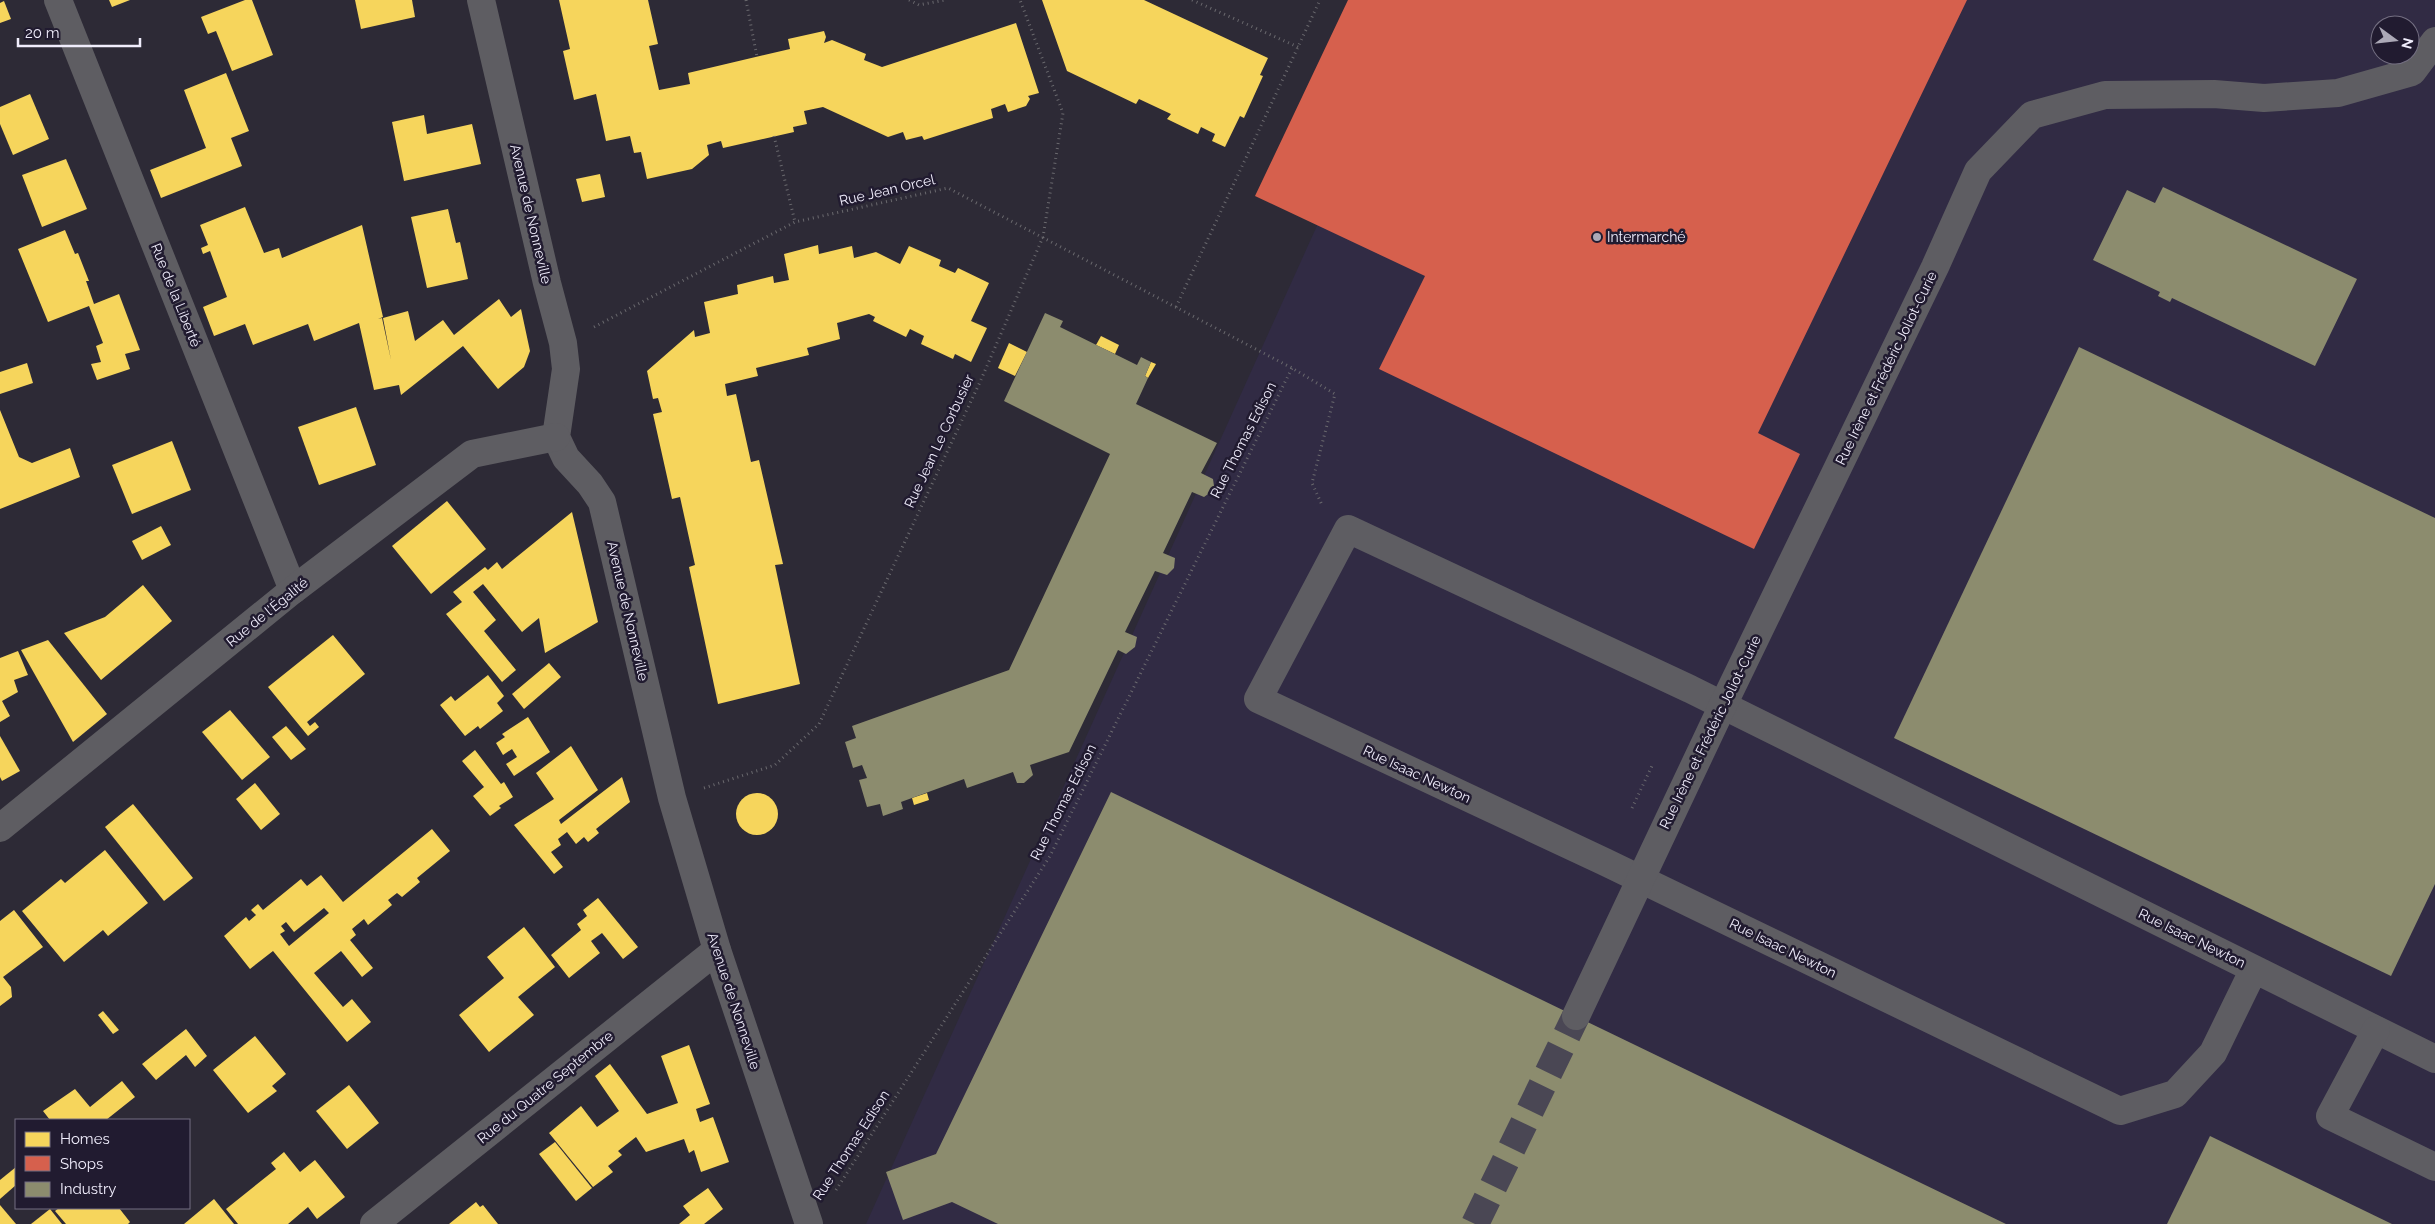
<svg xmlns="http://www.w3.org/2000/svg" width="2435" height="1224" font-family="Raleway,sans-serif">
<rect width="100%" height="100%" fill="#2d2a36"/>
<path fill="#312b44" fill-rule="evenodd" d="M1419,0H2435V1224H866ZM2380,25H2410V55H2380Z"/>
<g fill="#f6d55c" fill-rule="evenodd">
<path d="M109,0H130L112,7Z"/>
<path d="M245,0H252L273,55L232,71L216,31L208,34L201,17Z"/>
<path d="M355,0H412L415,17L361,29Z"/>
<path d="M559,0H648L658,44L649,46L659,90L690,84L688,73L790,49L788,39L824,31L826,37L824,43L832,40L866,54L864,60L882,67L1016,23L1039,93L1028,96L1030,99L1026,106L1008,112L1005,104L991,109L993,118L924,140L922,136L906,140L903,132L888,137L823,107L804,111L807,124L793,127L794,132L723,148L721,141L707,145L709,155L692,169L647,179L641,152L634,153L630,136L606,141L596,94L574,100L563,51L570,49Z"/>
<path d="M1042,0H1144L1268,58L1260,75L1263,76L1244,118L1240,116L1225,147L1212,141L1215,134L1201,127L1198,134L1167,119L1171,114L1139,99L1136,104L1067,71Z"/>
<path d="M4,1L11,19L0,23V3Z"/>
<path d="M226,73L249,131L231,138L242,166L161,198L150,170L206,148L184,90Z"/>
<path d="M30,94L49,139L13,155L0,124V107Z"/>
<path d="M424,115L427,134L472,124L481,164L404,181L392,122Z"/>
<path d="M66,159L87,209L42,227L22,175Z"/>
<path d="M600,174L605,197L582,202L576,179Z"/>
<path d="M245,207L264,253L279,248L282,258L362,225L383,317L378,319L382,318L391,360L383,318L408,311L415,341L443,320L454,335L499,299L511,317L521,309L530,351L524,367L498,389L463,346L401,395L399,385L374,390L359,323L314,341L308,324L253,345L245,324L214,336L203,307L227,297L210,251L203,254L201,248L208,245L200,225Z"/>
<path d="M448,209L456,243L460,242L468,279L427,288L411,217Z"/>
<path d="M65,230L75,254L78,253L89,281H86L94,304L119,294L140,350L125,354L130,369L97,380L91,364L101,362L96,346L103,343L89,306L48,322L18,249Z"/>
<path d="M818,245L819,254L852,246L854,258L876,252L900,264L909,246L941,260L939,266L955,273L958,268L989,283L971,321L987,328L971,362L955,354L953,359L921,344L924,336L910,329L906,337L873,321L875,317L869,314L837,323L840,339L807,348L809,355L756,368L758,376L725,384L727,396L736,394L751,462L759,460L783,564L775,565L800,684L718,704L689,567L695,565L680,497L672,499L653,414L662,412L658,398L653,399L647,371L694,330L695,337L710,333L704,302L738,294L737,285L773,276L774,283L789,280L784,254Z"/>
<path d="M1101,336L1119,345L1115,354L1096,345Z"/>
<path d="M1009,343L1027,352L1015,376L998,368Z"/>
<path d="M1151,362L1156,364L1148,378L1145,376Z"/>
<path d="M27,363L33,383L0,394V372Z"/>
<path d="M356,407L376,465L319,485L298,427Z"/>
<path d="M0,410L19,457L32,463L70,448L80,477L0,509Z"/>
<path d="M172,441L191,490L132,514L112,465Z"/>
<path d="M447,501L486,549L431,594L392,546Z"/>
<path d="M572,512L598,622L545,653L539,618L522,632L483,584L473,592L496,620L484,631L516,670L502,682L446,614L462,602L453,592L485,567L488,570L497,562L502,569Z"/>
<path d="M161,526L171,545L142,560L132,541Z"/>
<path d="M143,585L172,621L101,680L64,633L105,617Z"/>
<path d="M333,635L365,674L307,722L310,726L315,722L319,727L308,736L268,687Z"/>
<path d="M48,640L107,714L73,742L21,650Z"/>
<path d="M18,651L28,675L14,680L18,692L2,701L10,716L0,722V658Z"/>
<path d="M549,663L561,677L524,709L512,694Z"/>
<path d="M488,675L504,696L497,703L503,711L480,729L478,726L465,736L440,705L451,696L455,701Z"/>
<path d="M230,710L270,757L242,780L202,732Z"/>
<path d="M528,717L550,752L514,776L506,764L517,757L512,749L503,755L496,743L505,737L502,734Z"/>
<path d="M286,726L306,749L291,760L272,737Z"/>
<path d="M0,736L20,771L2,781L0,777Z"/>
<path d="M571,746L598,790L559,820L561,824L622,777L630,802L596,829L599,833L588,842L584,837L576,844L567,832L558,839L561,845L551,852L563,867L554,874L514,825L554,799L536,773Z"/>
<path d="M475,750L501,784L504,782L513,797L499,806L501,808L490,816L473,796L484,787L462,761Z"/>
<path d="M255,783L280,814L261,830L236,799Z"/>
<path d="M927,793L929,800L914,805L912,798Z"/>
<circle cx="757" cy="814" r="21"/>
<path d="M133,804L193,878L164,901L105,827Z"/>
<path d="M432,829L450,851L417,878L420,882L402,897L397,893L388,900L392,905L368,925L364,919L352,929L356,935L350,940L373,968L362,977L341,951L314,973L343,1007L352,999L371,1022L347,1042L273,951L250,969L224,936L246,917L249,921L256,915L251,910L258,904L263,910L301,879L307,886L321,875L343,902ZM324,908L329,913L289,946L280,934L285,931L281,926L286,922L294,932Z"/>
<path d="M105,850L148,903L108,936L103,930L64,962L22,911L61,879L65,883Z"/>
<path d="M598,898L638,947L623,959L602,933L591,941L600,953L569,978L551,955L581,930L577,924L587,916L583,910Z"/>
<path d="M14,910L43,947L3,977L11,987L12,997L0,1006V921Z"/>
<path d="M524,927L555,967L518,997L534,1015L489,1052L459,1015L504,978L487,957Z"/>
<path d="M103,1011L119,1030L113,1034L98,1015Z"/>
<path d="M186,1029L207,1056L195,1067L186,1055L156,1080L142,1064Z"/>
<path d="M255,1036L286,1074L272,1086L277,1091L248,1113L213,1070Z"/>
<path d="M689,1045L710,1104L696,1109L700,1122L713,1117L729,1162L701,1172L694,1150L689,1153L684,1139L646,1152L636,1137L618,1151L622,1155L608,1166L613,1172L593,1187L549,1133L581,1106L597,1127L619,1111L595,1076L610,1064L647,1114L678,1103L661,1056Z"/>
<path d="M122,1081L135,1097L106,1120H50L43,1111L75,1089L90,1107Z"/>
<path d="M349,1085L379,1123L347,1149L316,1111Z"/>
<path d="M555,1142L592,1188L576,1201L539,1154Z"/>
<path d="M284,1152L300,1172L315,1160L345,1197L317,1219L308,1207L288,1224H238L226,1209L276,1169L271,1163Z"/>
<path d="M16,1167V1185L0,1199V1180Z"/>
<path d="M708,1188L723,1209L704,1224H679L690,1215L683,1206Z"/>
<path d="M214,1199L234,1224H184Z"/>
<path d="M476,1202L480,1207L483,1205L498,1224H449Z"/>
<path d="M0,1205L16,1224H0Z"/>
<path d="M59,1208H119L130,1222L128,1224H66L55,1211Z"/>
<path d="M50,1209L62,1224H31Z"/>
</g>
<path fill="#d6604d" d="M1348,0H1967L1758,433L1800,454L1754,549L1379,369L1425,276L1255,196Z"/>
<g fill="#8c8c6e">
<path d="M2163,187L2357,279L2315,366L2172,298L2170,302L2158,296L2160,292L2093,260L2127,190L2155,203Z"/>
<path d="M1045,313L1063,321L1060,327L1137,365L1141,357L1151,362L1145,376L1148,378L1136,404L1217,443L1201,473L1213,479L1214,486L1211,492L1204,497L1192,492L1163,553L1175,558L1174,568L1167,575L1155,571L1125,632L1137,637L1135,647L1126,654L1118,650L1069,752L1030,765L1033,775L1024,783H1017L1013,772L967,788L964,779L901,802L903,809L883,816L880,804L867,807L859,780L867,778L862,765L853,768L845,742L856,738L852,726L1009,670L1110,454L1004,401Z"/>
<path d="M2079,347L2435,518V884L2391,976L1894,738Z"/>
<path d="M1111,792L2006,1224H998L952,1202L903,1220L886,1172L936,1154Z"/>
<path d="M2210,1136L2392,1224H2167Z"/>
</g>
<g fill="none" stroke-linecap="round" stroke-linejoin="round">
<path stroke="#4a4754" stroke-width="28" stroke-dasharray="28 14" stroke-linecap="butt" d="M1475,1224L1576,1016"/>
<g stroke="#6a696e" stroke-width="3" stroke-dasharray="1 4" stroke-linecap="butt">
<path d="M746,0L757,57"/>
<path d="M909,0L919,5L945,0"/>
<path d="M1192,0L1298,47"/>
<path d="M774,136L795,222"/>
<path d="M1176,307L1320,0"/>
<path d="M594,327L795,222L948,188L1292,368L1335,394L1312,483L1322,505"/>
<path d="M704,788L775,765L819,724L980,382L1043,237L1063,113L1020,0"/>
<path d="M1632,808L1652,766"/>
<path d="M836,1190L1050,856L1292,368"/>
</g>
<g stroke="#5e5d62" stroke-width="28">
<path d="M58,0L293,590"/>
<path d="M481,0L547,283L563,343L566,369L556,437L566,458L590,484L602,502L672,798L717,950L809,1224"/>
<path d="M0,828L293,590L472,454L556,437"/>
<path d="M2254,969L2213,1053L2175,1094L2120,1111L1605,862L1258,699L1348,529L1690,689L2435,1059"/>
<path d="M1576,1016L1723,705L1935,267L1978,171L2032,115L2105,95L2214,94L2264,98L2338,93L2412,72L2435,41"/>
<path d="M2376,1030L2330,1116L2435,1167"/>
<path d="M374,1224L717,950"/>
</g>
</g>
<circle fill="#aca9b7" stroke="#211b30" stroke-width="2" cx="1597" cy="237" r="5"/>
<g text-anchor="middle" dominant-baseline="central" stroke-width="5" stroke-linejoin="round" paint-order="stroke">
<g font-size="14" fill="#f0edfc" stroke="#211b30">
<text transform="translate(887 190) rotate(-13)">Rue Jean Orcel</text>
<text transform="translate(531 214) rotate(77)">Avenue de Nonneville</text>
<text transform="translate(176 295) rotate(68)">Rue de la Liberté</text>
<text transform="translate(1886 368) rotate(-64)">Rue Irène et Frédéric Joliot-Curie</text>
<text transform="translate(1243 440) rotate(-63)">Rue Thomas Edison</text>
<text transform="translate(939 441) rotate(-65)">Rue Jean Le Corbusier</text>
<text transform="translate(628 611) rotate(77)">Avenue de Nonneville</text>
<text transform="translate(267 612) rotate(-39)">Rue de l'Égalité</text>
<text transform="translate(1710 732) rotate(-64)">Rue Irène et Frédéric Joliot-Curie</text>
<text transform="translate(1417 774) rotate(25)">Rue Isaac Newton</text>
<text transform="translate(1063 802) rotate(-63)">Rue Thomas Edison</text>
<text transform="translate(2192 938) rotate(26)">Rue Isaac Newton</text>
<text transform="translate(1783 948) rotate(26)">Rue Isaac Newton</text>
<text transform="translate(734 1001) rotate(72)">Avenue de Nonneville</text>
<text transform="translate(545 1087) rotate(-39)">Rue du Quatre Septembre</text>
<text transform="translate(851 1145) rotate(-57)">Rue Thomas Edison</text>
</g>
<g font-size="14" fill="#f0edfc" stroke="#211b30" text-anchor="start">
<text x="1607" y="237">Intermarché</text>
</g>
</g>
<rect x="15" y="1119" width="175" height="90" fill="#211b30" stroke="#746f82"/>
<rect x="25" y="1132" width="25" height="15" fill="#f6d55c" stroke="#746f82"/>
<text x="60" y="1144" font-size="15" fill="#f0edfc">Homes</text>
<rect x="25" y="1156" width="25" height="15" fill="#d6604d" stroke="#746f82"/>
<text x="60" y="1169" font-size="15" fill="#f0edfc">Shops</text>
<rect x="25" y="1182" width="25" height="15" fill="#8c8c6e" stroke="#746f82"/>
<text x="60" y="1194" font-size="15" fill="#f0edfc">Industry</text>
<g transform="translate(2395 40) rotate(105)"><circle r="24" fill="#211b30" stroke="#746f82"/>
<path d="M0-4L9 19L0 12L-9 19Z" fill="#aca9b7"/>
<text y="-8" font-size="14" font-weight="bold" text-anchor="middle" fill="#f0edfc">N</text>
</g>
<path d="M18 38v8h122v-8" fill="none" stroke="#f0edfc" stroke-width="2.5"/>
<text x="25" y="38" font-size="15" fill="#f0edfc" stroke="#211b30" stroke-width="4" paint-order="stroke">20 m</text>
</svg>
